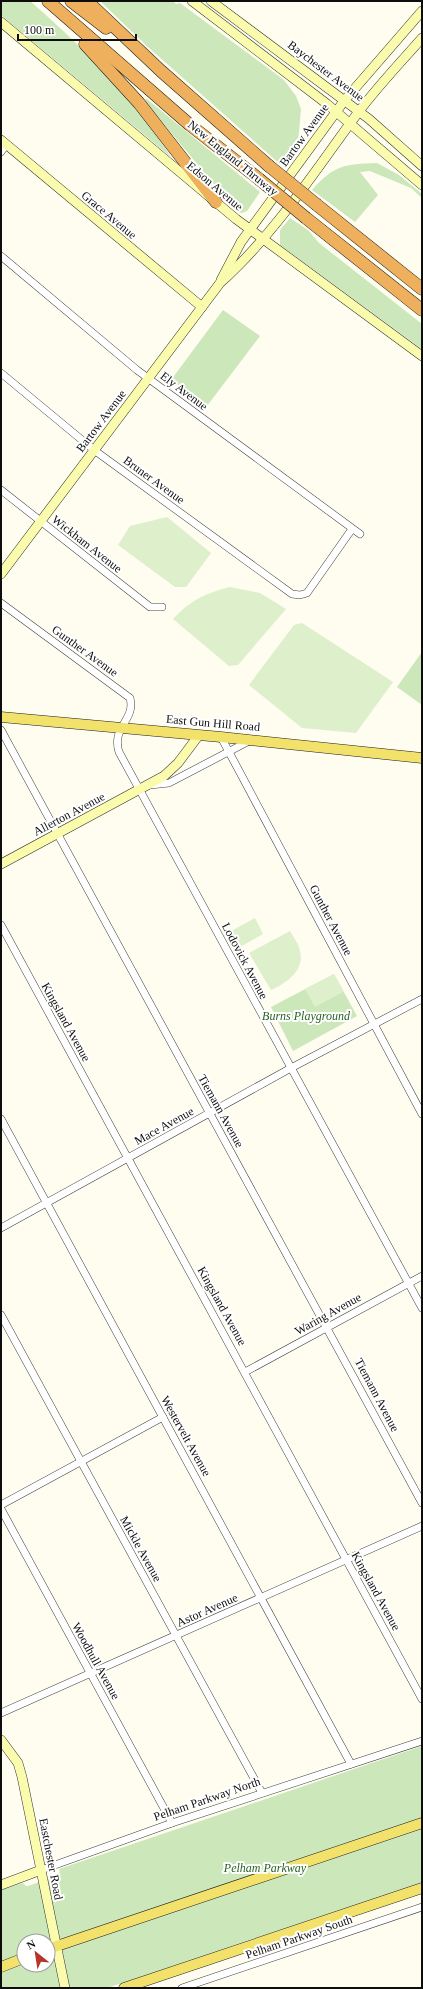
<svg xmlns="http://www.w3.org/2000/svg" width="423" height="1989" font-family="Georgia,serif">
<rect width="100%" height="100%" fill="#fefdef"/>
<g fill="#cce7ba" fill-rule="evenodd">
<path d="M1,1H30C83,47 133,98 171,157L1,15Z"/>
<path d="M100,1H173L176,4L180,3L284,80L296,96L301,109L298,143L281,165L148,47Z"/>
<path d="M147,99L260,192L247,211L242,213L237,212L144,100Z"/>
<path d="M377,163L399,175L422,194V198L411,188L370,171L360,172L378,195L355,222L312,190C334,165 345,164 377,163Z"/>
<path d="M290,218L308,230L319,243L422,324V349L280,245V230Z"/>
<path d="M223,310L260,336L207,406L171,380Z"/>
<path d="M422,652V705L397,687Z"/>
<path d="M334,974L357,1016L293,1051L271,1007Z"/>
<path d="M422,1746V1882L107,1988H1V1890L23,1883L26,1886H28L57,1876V1873L60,1872L59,1869ZM24,1941H48V1965H24Z"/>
</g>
<g fill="#deefcb">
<path d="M167,517L211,553L186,587H175L118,545L130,526Z"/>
<path d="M230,587L260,593L286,609L238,665L229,666L173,619C192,599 204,594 230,587Z"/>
<path d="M302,623L393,682L356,733L302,728L249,685L294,625Z"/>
<path d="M255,918L263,934L240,947L231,931Z"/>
<path d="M290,931C293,937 299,944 300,951C305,971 286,983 271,990L249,953Z"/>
<path d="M334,974L343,992L315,1007L305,989Z"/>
</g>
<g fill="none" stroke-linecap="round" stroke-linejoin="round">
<g stroke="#404040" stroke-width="8">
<g id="street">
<path d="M1,152L6,145"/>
<path d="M1,256L137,370L360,534"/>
<path d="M1,373L94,450L292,594L300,595L307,593L352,529"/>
<path d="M1,490L150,607H162"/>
<path d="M1,603L130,698C136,720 111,727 119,752L422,1308"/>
<path d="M1,730L422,1503"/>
<path d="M221,737L422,1114"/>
<path d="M150,785L169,783L251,740"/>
<path d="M1,925L422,1699"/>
<path d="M1,1119L351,1764"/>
<path d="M1,1228L291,1068L422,999"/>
<path d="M1,1315L262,1793"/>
<path d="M245,1372L422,1276"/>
<path d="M1,1505L163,1417"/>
<path d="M1,1509L172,1823"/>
<path d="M1,1713L422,1526"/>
<path d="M41,1870L172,1823L422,1741"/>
<path d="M182,1988L422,1907"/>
</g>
</g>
<g stroke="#2f2f2f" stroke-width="10">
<g id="secondary">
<path d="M192,1L327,104L422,185"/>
<path d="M211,1L369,119L422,166"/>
<path d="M1,22L236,219L422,356"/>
<path d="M1,140L202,307"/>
<path d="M221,280L241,242L344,101L422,11"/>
<path d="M1,574L220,283C275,234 316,169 360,110C379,85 401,62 422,38"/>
<path d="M1,864L164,776L178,763L199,735"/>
<path d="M1,1740L18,1763L22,1777L65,1988"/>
<path d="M1,1885L41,1870"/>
</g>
</g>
<g stroke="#1e1e1e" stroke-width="11">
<g id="primary">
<path d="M1,717L221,737L422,758"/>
<path d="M48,1949L422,1823"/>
<path d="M1,1967L24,1958"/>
<path d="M124,1988L422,1888"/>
</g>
</g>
<g stroke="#1e1e1e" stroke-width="13">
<g id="highway">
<path d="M48,1L190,125L259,179"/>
<path d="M71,1L106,28"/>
<path d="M87,1L161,71L269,166"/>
<path d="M85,44L139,103L216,202"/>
<path d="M317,205L422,289"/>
<path d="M306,218L422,310"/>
</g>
</g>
<use href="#street" stroke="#fff" stroke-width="7"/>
<use href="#secondary" stroke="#fbfbad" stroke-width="9"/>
<use href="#primary" stroke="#f2e16b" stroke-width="10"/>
<use href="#highway" stroke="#eeb05d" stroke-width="12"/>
<g stroke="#1e1e1e" stroke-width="13" stroke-linecap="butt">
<g id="highway-bridge">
<path d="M269,166L317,205"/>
<path d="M259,179L306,218"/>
</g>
</g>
<use href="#highway-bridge" stroke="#eeb05d" stroke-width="12"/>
</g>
<g text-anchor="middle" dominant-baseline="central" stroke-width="4" stroke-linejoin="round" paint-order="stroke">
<g font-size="12" fill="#0d0d0d" stroke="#fff">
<text transform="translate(326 71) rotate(37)">Baychester Avenue</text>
<text transform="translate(304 135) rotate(-54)">Bartow Avenue</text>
<text transform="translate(233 158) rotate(39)">New England Thruway</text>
<text transform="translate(215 186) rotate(40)">Edson Avenue</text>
<text transform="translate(109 215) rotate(40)">Grace Avenue</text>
<text transform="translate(184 391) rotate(37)">Ely Avenue</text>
<text transform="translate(101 421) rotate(-53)">Bartow Avenue</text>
<text transform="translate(154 480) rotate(36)">Bruner Avenue</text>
<text transform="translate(87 544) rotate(38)">Wickham Avenue</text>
<text transform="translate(85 651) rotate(36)">Gunther Avenue</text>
<text transform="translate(213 723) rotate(5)">East Gun Hill Road</text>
<text transform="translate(69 814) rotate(-28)">Allerton Avenue</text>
<text transform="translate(331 920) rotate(62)">Gunther Avenue</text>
<text transform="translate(245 961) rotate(62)">Lodovick Avenue</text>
<text transform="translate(66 1022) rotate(61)">Kingsland Avenue</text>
<text transform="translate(221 1111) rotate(61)">Tiemann Avenue</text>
<text transform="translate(164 1126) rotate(-29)">Mace Avenue</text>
<text transform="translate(222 1306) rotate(61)">Kingsland Avenue</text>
<text transform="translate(328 1314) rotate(-29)">Waring Avenue</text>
<text transform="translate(377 1395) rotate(62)">Tiemann Avenue</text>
<text transform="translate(186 1436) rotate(61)">Westervelt Avenue</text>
<text transform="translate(141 1549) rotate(61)">Mickle Avenue</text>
<text transform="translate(376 1591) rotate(61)">Kingsland Avenue</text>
<text transform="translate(207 1610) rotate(-24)">Astor Avenue</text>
<text transform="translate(96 1661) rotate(61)">Woodhull Avenue</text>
<text transform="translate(207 1799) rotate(-19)">Pelham Parkway North</text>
<text transform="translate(51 1859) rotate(79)">Eastchester Road</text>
<text transform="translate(299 1937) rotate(-19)">Pelham Parkway South</text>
</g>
<g font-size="12" font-style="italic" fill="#276221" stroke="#fff">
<text x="306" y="1016">Burns Playground</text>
<text x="265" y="1868">Pelham Parkway</text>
</g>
</g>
<rect width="423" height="1989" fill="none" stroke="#0d0d0d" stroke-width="4"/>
<g transform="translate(36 1953) rotate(330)"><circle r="19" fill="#ffffff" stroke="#9e9e9e"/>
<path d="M0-3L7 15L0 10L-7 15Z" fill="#b7352b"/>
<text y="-6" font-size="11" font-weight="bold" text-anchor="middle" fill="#0d0d0d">N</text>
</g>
<path d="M18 34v6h118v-6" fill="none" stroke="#0d0d0d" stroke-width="2"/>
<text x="24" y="34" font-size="12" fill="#0d0d0d" stroke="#ffffff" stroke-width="3" paint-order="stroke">100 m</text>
</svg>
